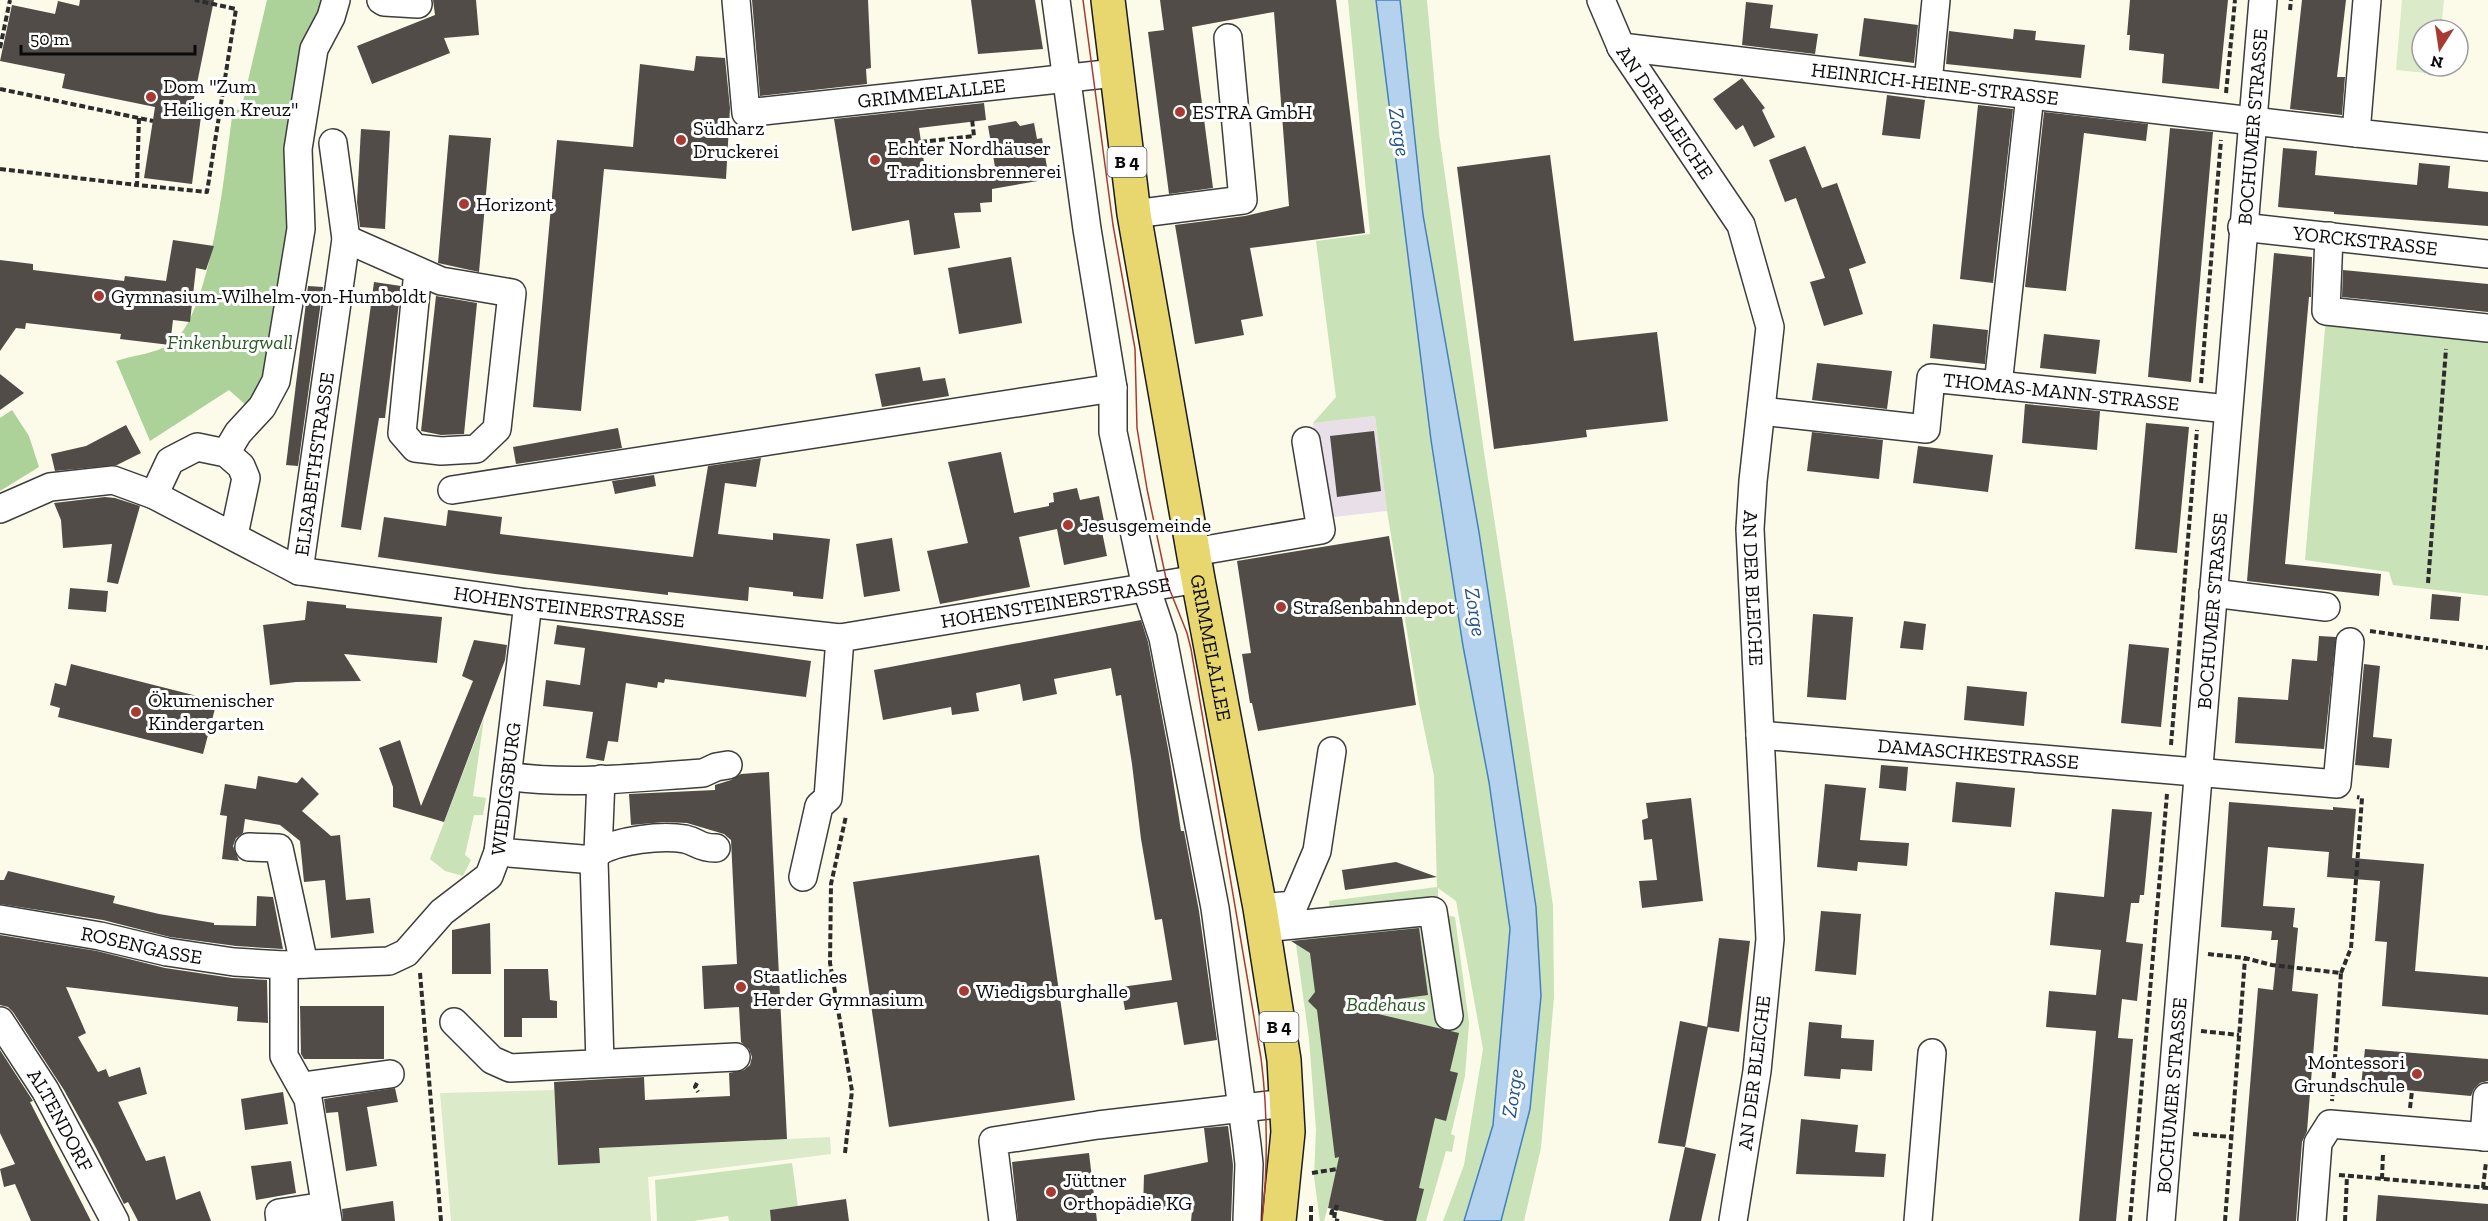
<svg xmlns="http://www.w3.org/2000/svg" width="2488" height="1221" font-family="'Zilla Slab',serif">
<rect width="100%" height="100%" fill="#fcfbe9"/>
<path fill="#e8dfe8" d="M1375,416L1387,511L1325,518L1313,423Z"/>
<g fill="#c9e2b8">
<path d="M1348,0H1376L1431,440L1463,646L1489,782L1510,929L1493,1125L1464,1221H1443L1464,1165L1483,1049L1456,901L1438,888V898L1447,915L1455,917L1469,1023L1465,1076L1451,1134L1455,1136L1452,1152L1446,1151L1426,1221H1385L1329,1203L1324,1221H1320L1314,1177L1316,1130L1309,1039L1294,930L1330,911L1329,901L1437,887L1434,776L1419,704L1387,511L1375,416L1313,423L1336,397L1316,241L1370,234Z"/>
<path d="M1400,0H1427L1439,133L1484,452L1553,905L1554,997L1541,1148L1524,1221H1501L1530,1109L1541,996L1536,907L1479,532L1423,215Z"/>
<path d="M2326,317L2488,334V596L2393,585L2389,572L2305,560Z"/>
<path d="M484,718L473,796L486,798L483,815H474L465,855L471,860L463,876L445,871L430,859Z"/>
<path d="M792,1163L800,1221H729L728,1216L693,1221H657L655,1180Z"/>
</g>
<g fill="#acd199">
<path d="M267,0H326L271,377L248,407L229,390L150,441L116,361C131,356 156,353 169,345C212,320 226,158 233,109L241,110Z"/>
<path d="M12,410L29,436L39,467L0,491V418Z"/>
</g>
<g fill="#dbeac9">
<path d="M2402,0H2444L2441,30H2422V66H2438L2437,74L2396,70Z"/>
<path d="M554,1090L558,1164L600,1163L599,1148L830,1137L831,1154L648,1177L651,1221H451L440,1093Z"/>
</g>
<path fill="#b4d2ee" stroke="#4480bc" stroke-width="1.5" d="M1376,0H1400L1423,215L1479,532L1536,907L1541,996L1530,1109L1501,1221H1464L1493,1125L1510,929L1489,782L1463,646L1431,440Z"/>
<g fill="#514c48">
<path d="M80,0H214L192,108L202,109L192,184L144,178L155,107L62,88L65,74L0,61L12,5L55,14L58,1L79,6Z"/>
<path d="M433,0H476L479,35L444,38L450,53L372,84L357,46L435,15Z"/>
<path d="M752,0H868L871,68L866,69L867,84L760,96Z"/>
<path d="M971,0H1035L1043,49L978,54Z"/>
<path d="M1160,0H1336L1365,233L1250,248L1263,316L1241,320L1244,335L1195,344L1175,225L1245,216L1289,206L1274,12L1192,27L1213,188L1169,194L1148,32L1164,30Z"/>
<path d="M2130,0H2228L2219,89L2162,83L2164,54L2129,50L2130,35H2127Z"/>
<path d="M2302,0H2346L2337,77H2345L2342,115L2290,109Z"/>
<path d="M1746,2L1773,5L1770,28L1818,34L1815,54L1742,45Z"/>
<path d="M1864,18L1918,25L1914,63L1859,56Z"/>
<path d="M2014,29L2036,31L2035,40L2085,45L2081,78L1946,64L1949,31L2013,39Z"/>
<path d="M696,56L725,58L730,108L726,179L604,169L581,411L533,407L557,140L633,147L640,64L694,71Z"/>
<path d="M1742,78L1765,108L1762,110L1775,137L1754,147L1743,125L1736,130L1713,99Z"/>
<path d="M1887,95L1925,100L1920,139L1882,135Z"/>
<path d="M984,103L986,120L919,128L926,176L995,167L988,126L1016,121L1020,126L1034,123L1037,139L1042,138L1049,179L992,189V202L980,203L981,212L954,213L960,248L914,255L909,220L852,231L834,119Z"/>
<path d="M1978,105L2013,109L1993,283L1960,279Z"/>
<path d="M2044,112L2148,124L2146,141L2084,133L2066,291L2025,287Z"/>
<path d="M2170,128L2213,132L2191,382L2148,377Z"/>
<path d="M361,129L390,131L385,229L360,227L357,202Z"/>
<path d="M449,135L491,138L479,272L438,263Z"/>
<path d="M1805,146L1822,188L1837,183L1866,263L1849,269L1863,314L1824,326L1810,282L1825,278L1796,198L1785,202L1769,160Z"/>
<path d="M2283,148L2317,151L2315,175L2417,185L2419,163L2450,166L2448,188L2488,192V226L2334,214V212L2278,207Z"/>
<path d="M1550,155L1574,341L1657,332L1668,421L1586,430L1587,437L1494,449L1457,167Z"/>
<path d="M173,240L214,246L206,270L196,268L190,322L173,320L170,345L120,339L121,334L26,323L25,329L16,328L0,351V260L33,264V270L124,281L125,276L166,281Z"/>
<path d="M2274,253L2312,257L2311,297H2309L2285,564L2381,574L2379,596L2247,581Z"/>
<path d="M1011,257L1022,323L959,334L948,268Z"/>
<path d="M2343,270L2488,284V312L2342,297Z"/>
<path d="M374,282L401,286L385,418H379L361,530L341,527Z"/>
<path d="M308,286L323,287L298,466L286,465Z"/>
<path d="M436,296L477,303L464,434L441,435L421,431Z"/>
<path d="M1933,324L1988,330L1985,364L1930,358Z"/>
<path d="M2044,334L2100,340L2096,374L2040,368Z"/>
<path d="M1817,363L1892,371L1887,409L1812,400Z"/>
<path d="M920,367L923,381L945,378L949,396L882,407L875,374Z"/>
<path d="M0,374L24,393L0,410Z"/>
<path d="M2025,404L2100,411L2097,450L2022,443Z"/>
<path d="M2146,423L2189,427L2177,553L2135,549Z"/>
<path d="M126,425L141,453L117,465L55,471L51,454L86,446Z"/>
<path d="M618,428L622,448L516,464L513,447Z"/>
<path d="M1374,431L1381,491L1337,497L1330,436Z"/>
<path d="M1812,432L1883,440L1879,479L1807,471Z"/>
<path d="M1918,446L1993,455L1988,492L1913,483Z"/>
<path d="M1001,452L1014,513L1049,506V503L1054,502L1053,493L1077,488L1080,500L1099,496L1104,521L1100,522L1107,556L1064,565L1057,529L1019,537L1030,587L940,604L927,551L968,543L948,462Z"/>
<path d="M761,458L756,487L725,483L718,534L773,540V533L830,539L823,599L793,596V592L749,587L748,601L668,592V595L495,574L378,557L384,517L446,526L448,510L502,517L500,534L693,557L708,466Z"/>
<path d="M654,475L656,486L615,494L612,481Z"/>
<path d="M105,497L115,498L140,506L118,584L107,582L112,544L63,548L61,520L54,503Z"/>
<path d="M1389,536L1416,705L1258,731L1252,703H1250L1242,654L1251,653L1237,561Z"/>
<path d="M892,538L900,591L864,597L856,544Z"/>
<path d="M70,588L108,591L106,612L68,609Z"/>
<path d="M2432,594L2461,597L2459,621L2430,619Z"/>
<path d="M307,601L346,605V608L442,617L437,663L344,654L361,681L296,682L270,685L263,625L305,620Z"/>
<path d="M1813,614L1853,617L1846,700L1807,697Z"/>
<path d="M1141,620L1148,642L1169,754L1181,831H1184L1199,911L1217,1040L1184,1045L1177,1002L1125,1010L1121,987L1172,980L1162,919L1155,920L1141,839L1132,764L1121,695L1116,696L1111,668L1054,679L1057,694L1023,701L1020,684L976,693L979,711L952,715L951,707L883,720L874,670Z"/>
<path d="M1904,621L1926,624L1923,650L1900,648Z"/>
<path d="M557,625L811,661L806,697L665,679L664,683L658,682L657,688L626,683L618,742L608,741L604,761L586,758L593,712L543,706L546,680L580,685L585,648L554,644Z"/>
<path d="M2319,636L2336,637L2324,749L2235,743L2238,697L2288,700L2292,659L2317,661Z"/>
<path d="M474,640L507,645L505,660L444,822L393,807V787L379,748L400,740L421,806L473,681L462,676Z"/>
<path d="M2129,644L2169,648L2161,727L2121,723Z"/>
<path d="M71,664L217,701L203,754L58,717L60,708L50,705L55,683L66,686Z"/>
<path d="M2364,664L2380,666L2373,737L2392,739L2389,768L2355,765Z"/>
<path d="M1967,686L2027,692L2024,726L1964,720Z"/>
<path d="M1881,765L1908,767L1906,791L1879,788Z"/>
<path d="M769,772L787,1139L599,1148L600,1163L558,1165L554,1082L644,1077L645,1100L730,1096L729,1073L744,1070L750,1065L752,1057L749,1049L741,1042L739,1007L704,1009L702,966L737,964L731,840L724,834L687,823L664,822L631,825L629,794L715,790V785L731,780L741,774Z"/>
<path d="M258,776L297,783L302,777L319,794L302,811L331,836L340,835L346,900L370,898L374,933L331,938L325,880L304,882L300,841L280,825L245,819L243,833L236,838L233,846L239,861L222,859L227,816L220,815L225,784L256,789Z"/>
<path d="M1956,782L2015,788L2011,827L1952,822Z"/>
<path d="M1825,784L1866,788L1860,840L1909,843L1907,866L1858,862L1857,871L1817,867Z"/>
<path d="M1691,798L1703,901L1642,908L1639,881L1657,880L1652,839L1644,840L1642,820L1648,818L1646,803Z"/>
<path d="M2229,802L2333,810V807L2356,809L2352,858L2424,864L2415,971L2488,977V1015L2382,1006L2387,942L2375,941L2380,881L2327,877L2329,852L2268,847L2263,906L2295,908L2293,927L2298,928L2292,991L2318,994L2307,1131L2302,1142L2296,1221H2239L2258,988L2273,990L2278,940H2271L2272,931L2221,927Z"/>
<path d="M2112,809L2152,812L2144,895H2140L2139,903H2131L2126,942L2143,944L2137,1001L2122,999L2118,1038L2133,1039L2116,1221H2079L2096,1031L2046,1027L2049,991L2096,995L2101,950L2050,945L2055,892L2104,897Z"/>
<path d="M1039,855L1075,1100L889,1127L853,882Z"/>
<path d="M1396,862L1437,877L1345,890L1342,870Z"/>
<path d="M8,871L115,896L113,903L159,914L214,923V925L256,926L257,896L273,897L283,949L236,946L170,937L103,920L0,904V880H4Z"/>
<path d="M1821,911L1861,914L1856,975L1815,971Z"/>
<path d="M490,923L491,974H452V930Z"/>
<path d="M1419,928L1428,995L1344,1006L1459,1033L1450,1071L1458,1073L1446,1121L1435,1118L1419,1188L1424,1189L1416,1221H1385L1328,1208L1339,1157L1335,1158L1317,1010L1308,1001L1315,992L1310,953L1291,941Z"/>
<path d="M0,935L97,951L165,968L232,978L267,980L268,1023L237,1021L238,1007L66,987L86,1033L78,1037L98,1072L106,1069L109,1077L140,1067L147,1094L118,1102L146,1161L165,1156L176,1200L200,1191L211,1221H138L128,1202L124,1204L96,1148L64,1090L13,1012L8,1007L0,1005Z"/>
<path d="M1719,938L1750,941L1739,1032L1707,1027Z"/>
<path d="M504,969H548L550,1000L557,1001V1018H522V1037H504Z"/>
<path d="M300,1006H384V1059H304L301,1054Z"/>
<path d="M1680,1021L1708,1027L1685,1147L1716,1154L1701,1221H1669L1685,1147L1658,1143Z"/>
<path d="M1809,1022L1842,1025L1841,1038L1874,1040L1872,1071L1841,1069L1840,1079L1804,1076Z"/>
<path d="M2365,1049L2488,1059V1081L2480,1083L2474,1089L2471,1096L2361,1086Z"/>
<path d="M0,1050L33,1101L30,1102L91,1221H31L15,1184L4,1187L0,1169L15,1164L0,1133Z"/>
<path d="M395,1088L398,1102L367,1107L377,1166L346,1171L338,1112L326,1113L324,1099Z"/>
<path d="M283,1092L288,1124L245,1130L241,1099Z"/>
<path d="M1801,1119L1858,1125L1855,1152L1886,1154L1884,1177L1796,1174Z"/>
<path d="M1228,1126L1233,1165L1231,1221H1191L1192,1211L1143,1209L1144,1175L1208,1162L1204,1128Z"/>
<path d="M1089,1153L1097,1221H1018L1012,1162Z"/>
<path d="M291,1161L296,1193L256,1200L251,1166Z"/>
<path d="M2378,1195L2488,1204V1221H2376Z"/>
<path d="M846,1199L849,1221H771L770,1210Z"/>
<path d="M393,1201L395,1221H343L342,1209Z"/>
</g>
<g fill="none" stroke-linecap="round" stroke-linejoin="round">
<g stroke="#3d3d3d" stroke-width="30">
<g id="minor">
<path d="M381,0L384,2L418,4"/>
<path id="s1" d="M736,0L746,113L1115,73"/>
<path d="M1056,0L1087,229L1113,388V432L1146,587L1163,638L1215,908L1247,1145L1249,1164L1247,1221"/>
<path id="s2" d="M1601,0L1621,47L1741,225L1770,327L1753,481L1750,529L1770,939L1757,1071L1733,1221"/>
<path d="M2367,0L2356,133L2488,147"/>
<path id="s3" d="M1621,47L2356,133"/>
<path d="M1928,83L1936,0"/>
<path d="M1134,214L1243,200L1228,38"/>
<path id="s4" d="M2242,227L2488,254"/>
<path d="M2329,236L2326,311L2488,328"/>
<path d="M346,239L441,281L512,293L497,429L476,449L441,451L415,448L402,433L418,271"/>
<path d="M1998,385L2030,95"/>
<path id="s5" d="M1761,411L1926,429L1931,378L2228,409"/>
<path d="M226,453L238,433L262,407L276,381L301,229L298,149L301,130L314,49L331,17L336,0"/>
<path d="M452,490L1113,388"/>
<path d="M154,495L170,461L197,447L226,453L241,466L246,478L234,535"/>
<path id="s6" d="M0,509L50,487L113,480L154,495L299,571L528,603L840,638L1198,579"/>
<path d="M1194,552L1321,530L1306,441"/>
<path id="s7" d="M299,571L346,239L333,143"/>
<path d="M2213,593L2326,607"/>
<path id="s8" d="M1760,735L2337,784L2350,642"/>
<path d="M508,776C572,786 638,777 703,773L716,767L728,765"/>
<path d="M249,847L279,848L304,964"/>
<path d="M498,852L594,860"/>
<path d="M598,852C619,840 661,835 685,839C698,842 699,848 716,848"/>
<path d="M803,877L819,806L828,798L840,638"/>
<path d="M1260,908L1294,905L1317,851L1332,751"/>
<path id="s9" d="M0,919L100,936L167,952L234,962L284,965L389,961L406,953L442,912L489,876L498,852L528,603"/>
<path d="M1264,928L1433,911L1449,1016"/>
<path d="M284,965V1056L308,1099L328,1221"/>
<path id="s10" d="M0,1021L45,1090L115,1221"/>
<path d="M454,1022L492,1060L510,1068L736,1057"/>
<path d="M600,1063L594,860L598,852L601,779"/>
<path d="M303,1086L390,1074"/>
<path d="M2484,1137L2487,1097"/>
<path d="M280,1221L279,1213L325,1206"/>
<path d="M1003,1221L993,1141L1098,1125L1286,1103"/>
<path d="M1918,1221L1932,1053"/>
<path id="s11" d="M2161,1221L2263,0"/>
<path d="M2312,1221L2318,1143L2330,1124L2488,1137"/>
</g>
</g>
<g stroke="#1b1b1b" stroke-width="36">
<g id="major">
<path id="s12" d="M1108,0L1134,214L1198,579L1260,908L1284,1060L1288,1132L1279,1221"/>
</g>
</g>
<g stroke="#2c2c2c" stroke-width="4" stroke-dasharray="6 3" stroke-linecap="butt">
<path d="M2290,10L2291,0"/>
<path d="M0,48L10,0"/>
<path d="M0,89L153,121"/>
<path d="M2226,93L2235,0"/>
<path d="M139,118L137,185L207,192L236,9L195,0"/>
<path d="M921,142L974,136L972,119"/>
<path d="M0,169L137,185"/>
<path d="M2201,383L2221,140"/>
<path d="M2428,583L2446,349"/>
<path d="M2370,631L2488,648"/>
<path d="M2171,745L2197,430"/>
<path d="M2208,954L2245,958L2272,965L2341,973L2332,1101"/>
<path d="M420,973L441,1221"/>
<path d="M2341,973L2351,948L2362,798L2357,797"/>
<path d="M2201,1031L2239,1035"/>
<path d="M697,1083L695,1087L698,1092"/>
<path d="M2410,1108L2412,1091"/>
<path d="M2193,1134L2231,1137"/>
<path d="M845,1153L852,1091L830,963L831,884L846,816"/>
<path d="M1312,1173L1337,1169"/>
<path d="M2339,1175L2488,1188"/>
<path d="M2382,1179L2383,1153"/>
<path d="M2483,1188L2486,1162"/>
<path d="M1335,1212L1334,1220L1339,1221"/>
<path d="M1331,1215L1332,1211L1335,1212L1337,1205"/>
<path d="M1311,1221V1204"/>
<path d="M2130,1221L2167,794"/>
<path d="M2225,1221L2245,959"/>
<path d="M2345,1221L2347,1176"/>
</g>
<use href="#minor" stroke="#fff" stroke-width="27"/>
<use href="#major" stroke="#e8d76e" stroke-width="33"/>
<path stroke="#a83a34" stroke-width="1.5" d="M1083,0L1113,225L1135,349L1137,428L1147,489L1167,583L1187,633L1191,649L1261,1058C1268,1113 1268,1166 1262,1221"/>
</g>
<g fill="#a83a34" stroke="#fff" stroke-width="2">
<circle cx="151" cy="97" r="6"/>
<circle cx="1180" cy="112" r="6"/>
<circle cx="681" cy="140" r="6"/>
<circle cx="875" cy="160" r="6"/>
<circle cx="464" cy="204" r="6"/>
<circle cx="99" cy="296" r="6"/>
<circle cx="1068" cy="525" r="6"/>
<circle cx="1281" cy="607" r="6"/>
<circle cx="136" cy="712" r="6"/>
<circle cx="741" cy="987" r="6"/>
<circle cx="964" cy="991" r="6"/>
<circle cx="2417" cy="1074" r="6"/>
<circle cx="1051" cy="1192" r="6"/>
</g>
<g text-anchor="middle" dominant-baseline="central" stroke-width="6" stroke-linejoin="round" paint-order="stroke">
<g fill="#fff" stroke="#545454" stroke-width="1.5">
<rect x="1107.5" y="147" width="39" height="30" rx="4.5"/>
<rect x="1259.5" y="1012" width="39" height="30" rx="4.5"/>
</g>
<g font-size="18" font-weight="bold" fill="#0a0a0a">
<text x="1127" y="162">B 4</text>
<text x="1279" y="1027">B 4</text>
</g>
<g font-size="20" fill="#0a0a0a" stroke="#fff">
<text stroke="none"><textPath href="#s3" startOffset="316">HEINRICH-HEINE-STRASSE</textPath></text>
<text stroke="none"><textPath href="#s1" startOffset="300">GRIMMELALLEE</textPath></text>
<text stroke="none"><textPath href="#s2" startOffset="130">AN DER BLEICHE</textPath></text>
<text stroke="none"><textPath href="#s11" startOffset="1098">BOCHUMER STRASSE</textPath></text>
<text stroke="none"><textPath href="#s4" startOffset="124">YORCKSTRASSE</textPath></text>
<text stroke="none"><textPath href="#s5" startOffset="348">THOMAS-MANN-STRASSE</textPath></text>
<text stroke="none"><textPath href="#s7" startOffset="108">ELISABETHSTRASSE</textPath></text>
<text stroke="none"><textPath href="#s2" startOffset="634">AN DER BLEICHE</textPath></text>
<text stroke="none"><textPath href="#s6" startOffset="1089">HOHENSTEINERSTRASSE</textPath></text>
<text stroke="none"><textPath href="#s6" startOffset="598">HOHENSTEINERSTRASSE</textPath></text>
<text stroke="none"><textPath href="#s11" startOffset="612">BOCHUMER STRASSE</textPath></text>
<text stroke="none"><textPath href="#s12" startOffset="656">GRIMMELALLEE</textPath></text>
<text stroke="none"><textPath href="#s8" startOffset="219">DAMASCHKESTRASSE</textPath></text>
<text stroke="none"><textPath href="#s9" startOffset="615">WIEDIGSBURG</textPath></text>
<text stroke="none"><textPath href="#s9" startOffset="144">ROSENGASSE</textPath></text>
<text transform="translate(1754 1073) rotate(-83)">AN DER BLEICHE</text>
<text stroke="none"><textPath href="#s11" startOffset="126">BOCHUMER STRASSE</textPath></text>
<text stroke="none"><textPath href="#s10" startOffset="116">ALTENDORF</textPath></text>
</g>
<g font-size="20" fill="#0a0a0a" stroke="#fff" text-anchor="start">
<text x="163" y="86">Dom "Zum<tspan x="163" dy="23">Heiligen Kreuz"</tspan></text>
<text x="1192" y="112">ESTRA GmbH</text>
<text x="693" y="128">Südharz<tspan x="693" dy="23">Druckerei</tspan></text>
<text x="887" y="148">Echter Nordhäuser<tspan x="887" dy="23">Traditionsbrennerei</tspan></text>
<text x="476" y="204">Horizont</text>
<text x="111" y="296">Gymnasium-Wilhelm-von-Humboldt</text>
<text x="1080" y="525">Jesusgemeinde</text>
<text x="1293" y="607">Straßenbahndepot</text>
<text x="148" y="700">Ökumenischer<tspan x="148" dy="23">Kindergarten</tspan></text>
<text x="753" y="976">Staatliches<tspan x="753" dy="23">Herder Gymnasium</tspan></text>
<text x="976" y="991">Wiedigsburghalle</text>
<text x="2405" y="1062" text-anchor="end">Montessori<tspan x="2405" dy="23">Grundschule</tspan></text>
<text x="1063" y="1180">Jüttner<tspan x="1063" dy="23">Orthopädie KG</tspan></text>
</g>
<g font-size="20" font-style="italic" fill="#295923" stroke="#fff">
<text x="230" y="342">Finkenburgwall</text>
<text x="1386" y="1004">Badehaus</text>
</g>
<g font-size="21" font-style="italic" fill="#24538b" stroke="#fff">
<text transform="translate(1400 132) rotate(81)">Zorge</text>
<text transform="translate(1476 612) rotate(81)">Zorge</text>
<text transform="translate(1512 1093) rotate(-81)">Zorge</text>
</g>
</g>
<g transform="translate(2440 48) rotate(192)"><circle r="28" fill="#ffffff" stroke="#9d9d9d" stroke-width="1.5"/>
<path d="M0-4.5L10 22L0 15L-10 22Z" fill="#a83a34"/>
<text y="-9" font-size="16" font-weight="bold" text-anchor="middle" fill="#0a0a0a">N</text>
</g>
<path d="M21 45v9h174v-9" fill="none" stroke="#0a0a0a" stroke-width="3"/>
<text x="30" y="45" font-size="18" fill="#0a0a0a" stroke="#ffffff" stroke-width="4.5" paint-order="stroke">50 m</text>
</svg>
